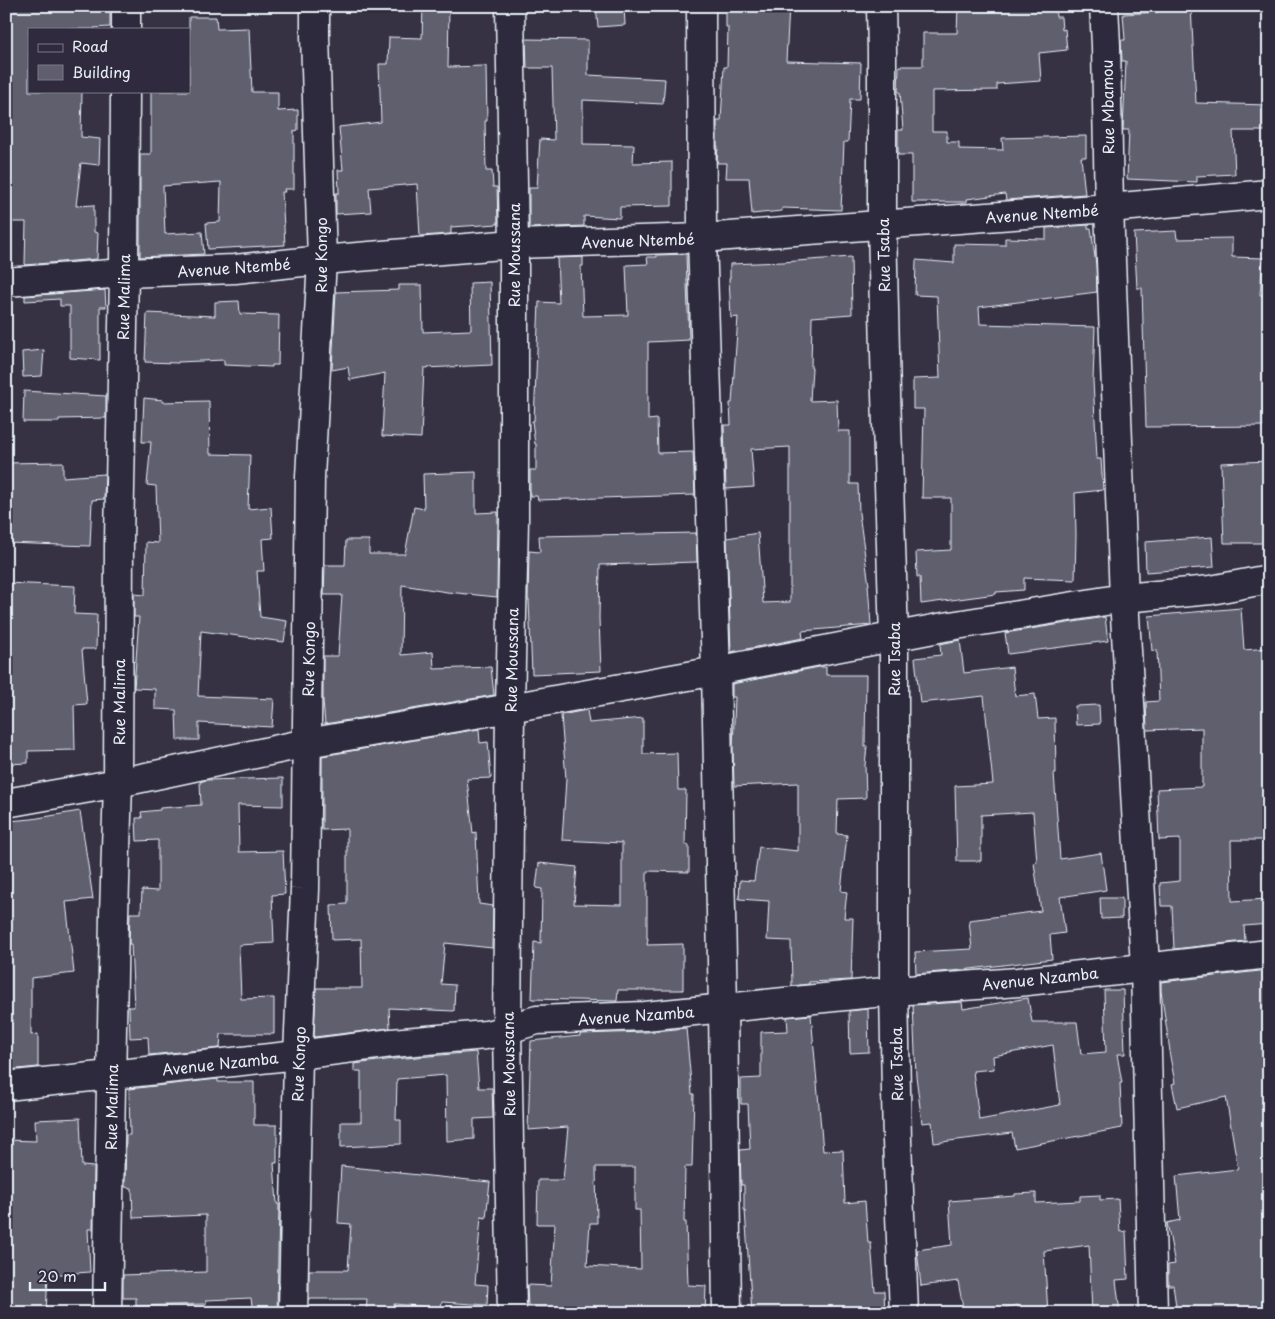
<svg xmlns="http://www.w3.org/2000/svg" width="1275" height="1319" font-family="'Playpen Sans',sans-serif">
<rect width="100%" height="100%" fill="#363244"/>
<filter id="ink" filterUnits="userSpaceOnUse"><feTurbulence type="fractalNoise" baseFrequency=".02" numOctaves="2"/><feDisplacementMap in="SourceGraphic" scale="10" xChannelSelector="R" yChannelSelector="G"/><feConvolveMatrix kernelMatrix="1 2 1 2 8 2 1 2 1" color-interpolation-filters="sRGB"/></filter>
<g filter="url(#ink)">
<g fill="#605e6e" stroke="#e8f1f8" fill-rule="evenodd">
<path d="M110,6V27L94,28L95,29H29V91H82L81,137L100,139L99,165L81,163L76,206L94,205V232L98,233L97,259L25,265L26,222H6V156L9,157V96H6L8,7L36,8V7Z"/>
<path d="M423,6H449L448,67L486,66L487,121H485L486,171H492L493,187H497L498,224L451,227V234L420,236L417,184L369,188L371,212L336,214V193H339L338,170H343L339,127L381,122L379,64H388L389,37L422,38Z"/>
<path d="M596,6H624L625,25L598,27Z"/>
<path d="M726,6H789L786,61L861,63L860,99H850L848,142H844L841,210L782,208V211L752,214L749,178H726L727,163H717L718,146H717V121H721L724,67H727L728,27H726Z"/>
<path d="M958,6H1055L1056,17H1061L1062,30L1065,29L1067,50L1039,53L1041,81L997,84V90L932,91V131H947V142H959V149L1003,150L1002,138L1086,136V157H1081L1085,194L1006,200L1005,194L967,199V202H912V155H898V130H903L900,92H898L899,66H923V33H957Z"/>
<path d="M1158,6H1191L1196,103L1268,105V131H1233L1235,174L1197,176V182L1127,179L1129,130H1123L1126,61H1122L1121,40H1125L1123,14L1158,12Z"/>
<path d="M189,17H216L217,29L249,28L252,92H278V111L298,110V130L294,131V189H284L285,192H282L285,245L208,249L206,223L220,222L221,182L163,186L165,234L202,232L204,254L140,257V154H151V91H189Z"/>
<path d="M526,39L588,40V75L665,79L663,104L583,100V144L634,145L633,163L672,162V206L620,207V218L584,216V226L529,228V188H537L540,139L554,140L552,68H527Z"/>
<path d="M1088,225V228H1091L1096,265L1097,292L979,307L980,324L1095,327L1093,380L1097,459H1101L1103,490L1075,493L1076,535L1075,580L1024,578V590L996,592V594L921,604L920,577H917L916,552L951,550V498H922L924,409H913V379L940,378L937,296L915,295L916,260L954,263V244L1005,245V238L1046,239V228Z"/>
<path d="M1176,231L1177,239L1232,238V257L1263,258L1260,295H1269V426L1146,427L1142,288H1137L1134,233Z"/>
<path d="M686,254L689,340L648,342V420L657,419L658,453L693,452L695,495L538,500L537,496H530V470H536V444H535L532,421H534L539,302L559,303L557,258L583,257V266H581L583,316L628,315L626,265L648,264L647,257H657V255Z"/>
<path d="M851,257L852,314L812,317L811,368H812L810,401L837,400L838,431H850V484H858L859,513L869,585H868L871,625L802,631L803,638L731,652L727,538L758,533L763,603L790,602V447L751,449L754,487L726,489L724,425H731L730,403H732L738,317L731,318L729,278H730V264L783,262Z"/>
<path d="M490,282L492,365L424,368L421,438L382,436L385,373L350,380L348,367L332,370L336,292L399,290V285H422L423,332L471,330L470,283Z"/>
<path d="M105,290L106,307H100V360L70,358V306H60V299L25,301V296Z"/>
<path d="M239,301L240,314L279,315L278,365H272V367L224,365V360L178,362V363L145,362L147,313L215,316V302Z"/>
<path d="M44,350L42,376L23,377L22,352Z"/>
<path d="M24,391L106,396V418L59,419V422H23Z"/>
<path d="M144,398L163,400L162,402L209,401L210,454L250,455L248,509L271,507L273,538L262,539L264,571H257L260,617L287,621L284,642L201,631L198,696L274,699L272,727L199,723V740H177L176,710L155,709V689L134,688L139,617H134V594L145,595L146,542L158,543L156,486L147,485L151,442H142Z"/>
<path d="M1269,461V543H1224L1221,463Z"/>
<path d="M63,462V477L105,474L104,499L92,500L90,546L6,543V463Z"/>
<path d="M476,472V513L498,512L497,597L447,592L402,585L401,655L433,652L434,669L491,667L494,695L325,724L323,701V656H338L342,595H324L325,565H345L346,540H369V554H405L414,507L424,509L423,474Z"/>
<path d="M696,533L697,562L600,565L599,618L601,671L532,674L529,600H528L529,551L540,552L539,536Z"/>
<path d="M1212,537L1214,567L1146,572L1145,542Z"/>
<path d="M6,583L75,586L74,614L97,615L96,649H82L87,704L74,705L75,750L28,751V763L6,764Z"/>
<path d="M1241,608L1244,650L1269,648V840H1231L1232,901L1269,899V924L1244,926L1245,941L1174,949L1172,906H1161L1160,883L1180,881V839L1159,840L1157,789L1202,787V728L1147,730L1146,702L1159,701L1157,650L1152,651L1149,616Z"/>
<path d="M1105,617L1108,641L1008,654L1005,633Z"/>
<path d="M960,640L964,673L1012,667L1015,696L1035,694L1038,719L1055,718L1056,773H1054L1060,859L1101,853L1106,890L1060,897L1065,933L1050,935L1052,959L962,970L916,974L915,952L972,949L969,920L1041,911L1034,863L1037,862L1033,812L981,815V861H957L955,786L993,784L984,696L920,703L915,658L941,655L940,644Z"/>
<path d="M819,667H826V675H866L865,746H867L865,765L866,798L838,799L837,834L847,835L841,891L847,892L844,918H853L851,980L809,982V984L792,986L791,941L767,940L769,901L739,899L740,880L754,881L759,847L798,851V783L734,786L733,749L735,697H732V684Z"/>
<path d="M1099,705L1100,724L1076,725L1075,706Z"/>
<path d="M587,710L589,723L643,718V754L677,753L678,790H686L685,845H689V872L647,871V938H648L647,945L683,944V990H618L617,1001L532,999L534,942L541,943L542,889L536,888L539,863L577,867L574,904L622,905V843L562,840L566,779L561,715Z"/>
<path d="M479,729L480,743L488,742L491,778L467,779L473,833L476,832L479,904L493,906L492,948L445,943L441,984L455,985L454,1011L389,1008L390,1028L314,1037L316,988H362L361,939L332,940L331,905L347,904V829L322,830V756Z"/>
<path d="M283,778V806L238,805L239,852L283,851L285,894L272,895L274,943L239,945L241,999L274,998V1034H221L220,1048L149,1055L148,1037L130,1038L129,1007H134L131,944H129L130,913H141L142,890L158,891V840L137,841L136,818H142L141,812L160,810V808L201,805L200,782L206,780Z"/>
<path d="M80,811L93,899L66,902L74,973L31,978V1035L38,1034V1067L7,1070L6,823H8V821L32,819Z"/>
<path d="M1100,898H1122V918L1101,919Z"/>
<path d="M1269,970V1195L1264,1196L1269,1226V1313H1177L1173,1285H1168V1265L1175,1264L1167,1223L1180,1220L1176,1176L1238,1169L1226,1097L1177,1108L1172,1084L1175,1083L1169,1051H1170L1161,991V982Z"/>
<path d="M1104,990H1123L1125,1054H1117L1122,1083H1120L1122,1128L1015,1148L1012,1133L934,1143L932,1122L922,1123L916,1076L913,1005L962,1002L963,1009L1028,998L1032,1022H1077L1081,1054L1106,1052ZM1053,1045L1060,1105L979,1120L973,1071L994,1069L993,1056Z"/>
<path d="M868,1009L869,1052L850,1053L849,1011Z"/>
<path d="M811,1015L823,1151L843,1150L845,1203L865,1201L868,1243H871L875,1291H884L885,1313H752L745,1210H744V1185H741L740,1150L750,1149L748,1104H741V1079L761,1078V1032L788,1031L787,1017Z"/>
<path d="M686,1028L692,1094H694L692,1167H685L684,1222H686L688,1285L706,1286L705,1313H669L670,1312L589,1307V1309L528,1307L527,1285L551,1286L555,1224H537L538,1180H563L568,1127L528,1130L531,1041L580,1036V1034L646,1032ZM596,1167H635V1210H640L641,1269L587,1266L590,1223H597Z"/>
<path d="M476,1052L479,1088H492L493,1118L474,1119V1139L447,1141L446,1075L397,1079L396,1120H401V1144L341,1147V1122H361V1071H354V1064L394,1059Z"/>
<path d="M218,1079V1082H254V1125H277V1163H274L277,1204H279L277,1313H253L251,1298L206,1300V1304L136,1306V1298H123V1275L206,1272V1215L133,1218L132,1188L125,1187L126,1135H130L129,1089Z"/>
<path d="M80,1118L82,1166L94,1167L93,1229H88L90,1272L48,1275L46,1313H6V1140L36,1141L35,1120Z"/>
<path d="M341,1166L400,1172L399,1173L490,1182L486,1218L481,1217L475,1284L488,1285L487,1305L442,1302L441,1308L394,1304V1313H366L367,1299H309V1270H348L351,1224L338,1223Z"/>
<path d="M1036,1193V1203L1080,1201V1196L1100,1195V1200L1118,1199L1120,1232L1126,1231L1128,1279L1116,1280L1120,1313H1092L1089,1245L1044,1251L1048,1313H1019L1018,1305L981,1313H964L958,1281L921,1286L917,1250L952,1245L949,1201L1015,1196V1194Z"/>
</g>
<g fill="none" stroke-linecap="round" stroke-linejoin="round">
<g stroke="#e8f1f8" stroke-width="31">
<g id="street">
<path d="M510,6L514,244V520L510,708L507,1030L512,1313"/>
<path d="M701,6L702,238L716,671L723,1008L727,1313"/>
<path d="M881,6L882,52V225L886,394L894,636V991L897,1141L904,1313"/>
<path d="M1104,6L1106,45L1109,208L1124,598L1145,967L1153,1313"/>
<path d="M126,29V6"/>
<path d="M6,282L124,273L235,269L322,260L514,244L702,238L1109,208L1269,194"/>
<path d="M6,803L118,783L307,743L510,708L716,671L944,627L1124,598L1211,590L1269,579"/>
<path d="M6,1086L298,1055L392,1043L486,1035L507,1030L524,1024L537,1020L645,1016L894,991L1018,982L1269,954"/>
<path d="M107,1313L114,915L118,783L119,541L124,273L125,91"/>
<path d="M293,1313L298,1055L305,889L310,477L322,260L315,36V6"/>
</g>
</g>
<use href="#street" stroke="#2f2a3d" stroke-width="28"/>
</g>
</g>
<g text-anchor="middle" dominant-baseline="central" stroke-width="4" stroke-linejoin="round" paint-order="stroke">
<g font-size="15" fill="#e8f1f8" stroke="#2f2a3d">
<text transform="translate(1107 107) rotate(-91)">Rue Mbamou</text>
<text transform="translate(1042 213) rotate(-4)">Avenue Ntembé</text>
<text transform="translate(638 240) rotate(-2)">Avenue Ntembé</text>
<text transform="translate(320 255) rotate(-90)">Rue Kongo</text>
<text transform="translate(513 255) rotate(-90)">Rue Moussana</text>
<text transform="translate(883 255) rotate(-91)">Rue Tsaba</text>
<text transform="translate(234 267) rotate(-4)">Avenue Ntembé</text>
<text transform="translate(123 297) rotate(-89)">Rue Malima</text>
<text transform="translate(308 659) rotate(-89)">Rue Kongo</text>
<text transform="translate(893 659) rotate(-90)">Rue Tsaba</text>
<text transform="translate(511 660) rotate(-89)">Rue Moussana</text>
<text transform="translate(118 702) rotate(-90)">Rue Malima</text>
<text transform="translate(1040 978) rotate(-6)">Avenue Nzamba</text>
<text transform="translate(636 1015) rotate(-4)">Avenue Nzamba</text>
<text transform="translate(220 1063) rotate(-6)">Avenue Nzamba</text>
<text transform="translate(298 1064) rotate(-88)">Rue Kongo</text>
<text transform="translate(508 1064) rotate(-91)">Rue Moussana</text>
<text transform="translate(896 1064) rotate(-91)">Rue Tsaba</text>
<text transform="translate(111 1107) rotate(-89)">Rue Malima</text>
</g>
</g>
<rect width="1275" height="1319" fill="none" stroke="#2f2a3d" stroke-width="25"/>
<rect x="12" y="12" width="1250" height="1294" fill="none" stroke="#e8f1f8" stroke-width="2" filter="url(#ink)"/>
<rect x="28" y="28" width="162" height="65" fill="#2f2a3d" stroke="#797a88"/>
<rect x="38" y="44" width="25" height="8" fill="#2f2a3d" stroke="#797a88"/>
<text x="72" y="52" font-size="15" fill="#e8f1f8">Road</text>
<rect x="38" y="65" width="25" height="15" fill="#605e6e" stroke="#797a88"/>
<text x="72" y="78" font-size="15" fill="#e8f1f8">Building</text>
<path d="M30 1282v8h75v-8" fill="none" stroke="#e8f1f8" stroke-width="2.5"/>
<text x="38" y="1282" font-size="15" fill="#e8f1f8" stroke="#2f2a3d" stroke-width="4" paint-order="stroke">20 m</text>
</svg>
